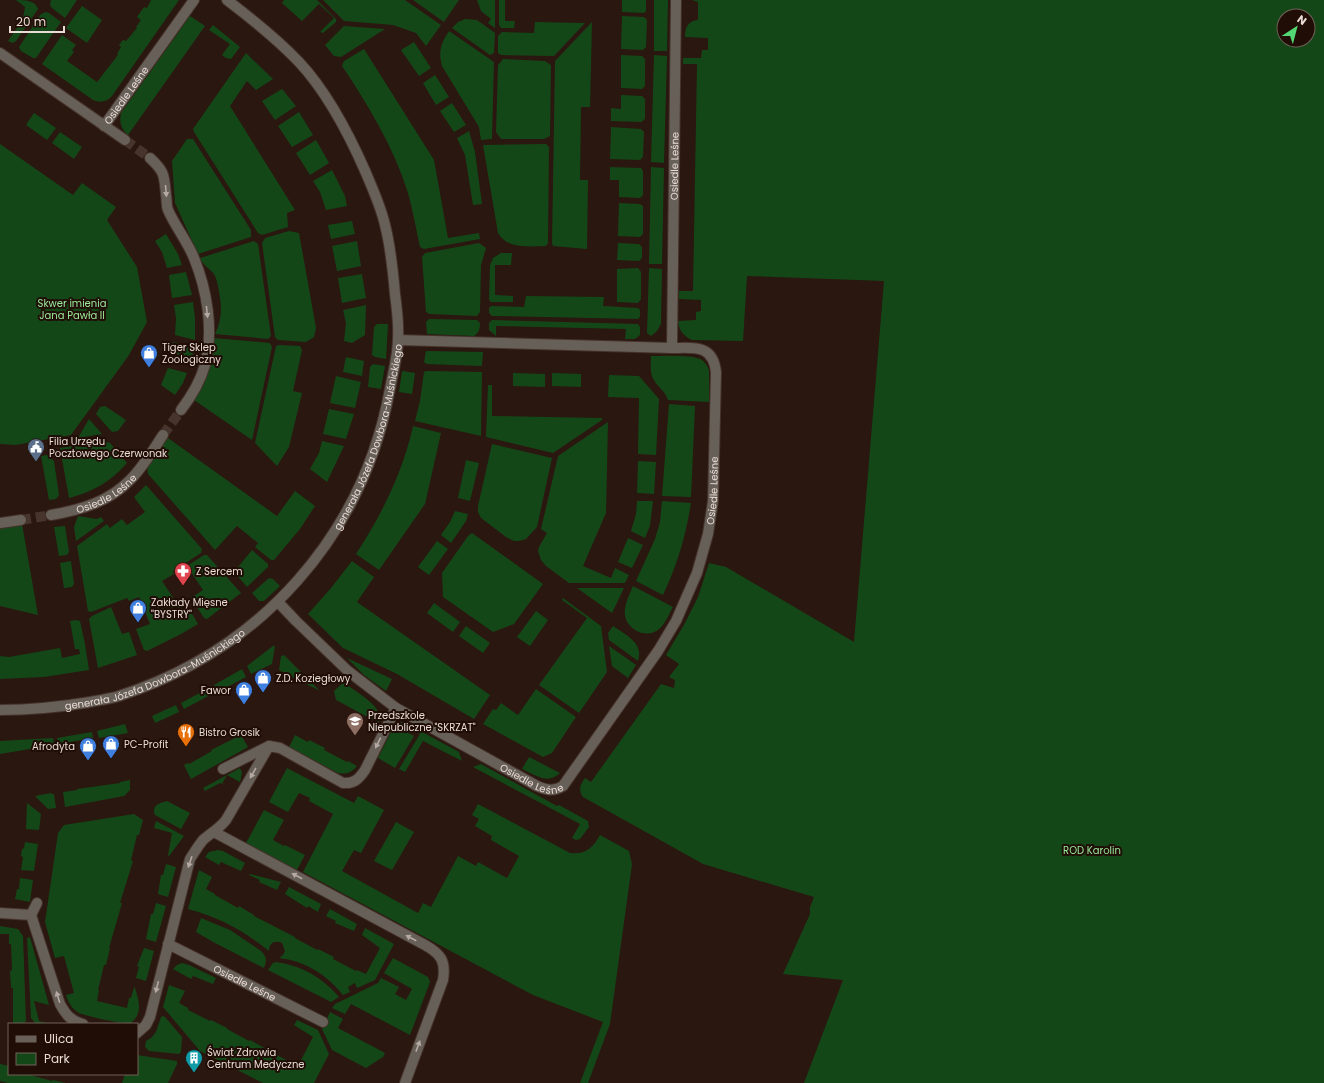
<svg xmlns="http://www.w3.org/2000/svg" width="1324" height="1083" font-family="Poppins,sans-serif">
<rect width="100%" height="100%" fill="#2a170f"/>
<g fill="#144718" fill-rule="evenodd">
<path d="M16,0C25,0 35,0 38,9L16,41L13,43L8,41L23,19L25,7Z"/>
<path d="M51,0H77L65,18L52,8L50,5Z"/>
<path d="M151,0H179L112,96C107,102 100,103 93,100L42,64L62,35L76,45L72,50L74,52L67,61L97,82L118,55L117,54L121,47L119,45L123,40L126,41L137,28L136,27L141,20L137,17L144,7L147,8Z"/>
<path d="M284,0H317L336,19V22L323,33L320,32L334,18L319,4L302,21L282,3Z"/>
<path d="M323,0H405L441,25L426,46L416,33L393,25L344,21Z"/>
<path d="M413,0H459L444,22Z"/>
<path d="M477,0H495V28L488,23L491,19L481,11Z"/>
<path d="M499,0H505V21H515L514,28H501L499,25Z"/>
<path d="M622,0H646V11L644,13L622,12Z"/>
<path d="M654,0H668L667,51H654Z"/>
<path d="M692,0H1324V1083H804L843,980L783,974L810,914V907L814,897L703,864L583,797C578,790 580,785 585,778L591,782L661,684L674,688L675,680L669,677L679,664L666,655L685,623L698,597L709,563L726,567L854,642L884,281L747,276L743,341L692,340C683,336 679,330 678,321L696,320V312L701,311V300L679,299V291H693L697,64H683V58H701L702,50H708V38L685,37C685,27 688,21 698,20V2ZM1284,16H1308V40H1284Z"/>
<path d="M82,6L102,20L87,43L66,28Z"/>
<path d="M46,12L49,13L61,22L36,58H33L21,51L19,47L41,14Z"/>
<path d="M190,16L205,26L128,135C121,129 119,122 121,113Z"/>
<path d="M622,16L644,17L647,20L646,47L643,50L621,49Z"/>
<path d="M465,19L477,20L495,33L494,53L490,55L452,28L458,22Z"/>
<path d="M535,22L585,23L554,56L501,55L498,53V36L502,32L534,33Z"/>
<path d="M592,22L590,107H581L580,180H588L587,249L553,246L552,243L555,61Z"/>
<path d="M213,25L240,47L231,59L226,58L222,55L230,44L209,30Z"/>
<path d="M344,26L385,29L341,57L334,56L325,45Z"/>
<path d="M449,31L494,62L492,139L481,140L479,127L442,66C438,51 441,43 449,31Z"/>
<path d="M414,42L431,68L419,76L401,50Z"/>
<path d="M364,49L434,160L448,238L479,233L480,239L424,249L420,247C416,229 413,211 408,193C394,148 369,106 342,66L344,61Z"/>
<path d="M246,53L273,79L256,90L247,81L230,106L295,210L287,213L288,227L262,235L258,233L194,132L193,129Z"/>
<path d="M621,55L642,56L645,59V86L642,89L621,88Z"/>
<path d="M654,55L667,56L664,163L651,162Z"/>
<path d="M503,59L545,61L551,65L550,136L544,139H501L496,132L498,65Z"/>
<path d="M435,75L449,97L436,105L423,83Z"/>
<path d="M282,89L296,106L275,120L262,101Z"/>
<path d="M621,95L642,96L645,99V119L641,122L611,121V108L621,109Z"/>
<path d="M452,103L466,125L454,132L440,111Z"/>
<path d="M299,112L313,135L292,147L278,126Z"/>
<path d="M34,113L56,128L47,140L26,125Z"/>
<path d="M611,127L641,129L644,132L643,157L640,160L610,159Z"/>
<path d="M469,131L475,152L482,204L473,205L465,155L457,138Z"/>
<path d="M60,132L82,147L74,159L52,143Z"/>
<path d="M187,139H193L251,230V237L198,254L175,203L172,161Z"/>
<path d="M316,140L329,163L310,175L296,153Z"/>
<path d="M0,144L73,195L82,183L116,207L107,220L137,267L147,322L129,355L71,435L16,445L0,444Z"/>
<path d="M546,144L549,147L548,243L546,246C529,246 508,250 498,233L483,145Z"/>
<path d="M610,167L641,168L643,171V195L640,198L619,197V180H610Z"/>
<path d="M651,167L664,168L662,264H649Z"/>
<path d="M332,170L345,196L347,206L326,210L320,192L313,181Z"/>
<path d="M619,203L640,204L643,206V234L640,237L618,236Z"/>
<path d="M352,221L355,234L331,239L328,225Z"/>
<path d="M289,231L299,233L316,328L314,337L306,342L278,340L275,337L262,243L265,238Z"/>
<path d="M166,234L178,254L182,265L167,268L162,252L155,241Z"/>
<path d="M254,241L258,244L271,336L268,339L215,334C222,320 222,307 219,292C218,286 217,279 214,274C210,269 202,264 200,258Z"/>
<path d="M357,241L361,266L337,271L332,246Z"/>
<path d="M479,243L486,248L481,265L480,312L477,316L430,314L426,312L422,257L425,253Z"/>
<path d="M618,243L639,244L642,247V258L639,261L617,260Z"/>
<path d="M501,253H512L511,265H495V295L513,296V302H491L489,300L490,265L493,258Z"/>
<path d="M638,268L641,272V299L638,303L617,302V269Z"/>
<path d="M649,268L662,269L661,324L657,331L651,336L647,333Z"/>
<path d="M186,272L192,295L172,298L169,275Z"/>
<path d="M362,274L366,298L342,303L338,278Z"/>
<path d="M526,296L604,297L603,306L638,308L640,310V317L638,319L492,316L489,313V308L491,306L524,307Z"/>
<path d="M193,302L195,318V340L175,335L176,318L174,305Z"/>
<path d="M366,305L365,335L352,343L344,341L346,323L343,310Z"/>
<path d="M429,319L477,320L480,323C480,328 479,333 474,336L427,334L426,322Z"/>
<path d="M492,320L638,324L640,327V335L635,339H625L626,329L496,326V336L489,330V323Z"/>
<path d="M377,324H388L386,359L375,357L372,355L374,327Z"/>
<path d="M213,338L270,343L272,347L252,440L194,400C206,380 212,362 213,338Z"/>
<path d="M173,342L194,348L192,358L171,353Z"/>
<path d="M279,345L300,346L302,350L293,391L302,393L289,447L277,466L255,443L276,346Z"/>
<path d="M426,351L483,352L482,365L481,366L427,364L424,362Z"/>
<path d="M651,356C662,356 694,354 702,360C706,363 708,367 709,371V402L668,400C665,390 655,385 652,376C650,370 651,362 651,356Z"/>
<path d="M346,357L364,361L362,376L343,372Z"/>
<path d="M373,364L385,366L381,389L368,387L370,367Z"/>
<path d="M168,368L187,373L183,383L175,395L161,385Z"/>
<path d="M402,371L415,373L412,394L399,392Z"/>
<path d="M426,371L482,372L481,436L415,421L420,401L424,372Z"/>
<path d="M513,373L545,374V387L513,386Z"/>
<path d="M552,373L581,374V387L552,386Z"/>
<path d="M609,375L639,376L659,399L656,455L638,454L639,398L608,397Z"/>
<path d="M336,376L361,382L355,408L330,403Z"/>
<path d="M488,385H492V416L602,418V420L553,453L486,437Z"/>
<path d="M669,404L695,406L691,497L662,496Z"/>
<path d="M105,406L126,420L118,431L112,432L96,414L100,407Z"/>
<path d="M329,409L354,414L346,439L323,434Z"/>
<path d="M89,419L102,434L78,438Z"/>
<path d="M608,422L606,513L583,566L611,578L615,568L629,575L625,583H569L546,566L541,560L538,551L539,547L547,533L541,529L558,456Z"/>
<path d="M413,426L441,433L425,504L379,570L356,554C382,514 403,472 413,426Z"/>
<path d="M168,438L277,516L295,491L315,506L300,529L274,560H271L255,547L258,543L237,526L215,550L148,474L147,466Z"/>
<path d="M104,441L110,443L127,463C109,483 94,491 69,498L60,448Z"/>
<path d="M322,441L344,446L327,482L310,469L319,453Z"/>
<path d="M492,444L552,458L537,527L526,539L519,541H514L506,537L481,518L478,512V506Z"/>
<path d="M47,455L54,461L59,495L56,499L49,500L41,456Z"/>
<path d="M466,460L479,463L470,501L458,498Z"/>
<path d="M638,461L656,462L654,494L637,493Z"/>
<path d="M146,485L202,549L201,553L173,571L174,574L162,581L178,605L185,602L198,624L181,634L147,651L144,650L136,629L150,624L139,597L129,601L127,598L91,612L88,611L77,546L107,524L110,528L122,519L127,525L145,512L134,497Z"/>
<path d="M637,501H653L650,526L645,538L631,531L636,514Z"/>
<path d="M662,501L691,503C686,535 677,566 663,595L636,581L655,539L660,522Z"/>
<path d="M455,511L468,514L466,521L451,543L441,535L450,522Z"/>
<path d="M78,516L97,519L101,517L104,521L76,541L74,527Z"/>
<path d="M22,524L38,615L0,606V527Z"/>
<path d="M65,526L69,552L67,555L59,556L54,527Z"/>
<path d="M472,533L543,584L514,624L493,632L443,597L442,573L468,536Z"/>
<path d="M628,538L643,545L632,568L618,562Z"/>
<path d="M437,541L448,549L429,575L418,567Z"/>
<path d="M252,550L268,564V567L247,587L234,572Z"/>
<path d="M204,555H207L241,593L207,619L204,618L191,598L203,590L187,566Z"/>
<path d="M71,561L74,584L72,587L64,588L60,563Z"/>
<path d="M352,561L374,577L357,602L490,695L474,719L397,674L343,648L308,614L331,588Z"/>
<path d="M269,578L273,579L280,586L264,601H259L252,593Z"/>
<path d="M633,586L673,607C669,614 665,625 658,630C644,640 622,627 625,609C626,601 630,593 633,586Z"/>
<path d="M577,588H624L612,613Z"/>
<path d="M563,598L601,626L607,672L579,713L539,685L587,618L562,600Z"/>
<path d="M434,603L460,622L453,632L427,613Z"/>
<path d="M111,607L122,634L129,632L137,655L98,668L89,619L92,616Z"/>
<path d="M536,611L548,620L530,646L517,637Z"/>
<path d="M76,620L80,621L85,644L89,670L44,677L0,679V656L9,657L60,648L62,658L80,654L79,649H75L70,621Z"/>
<path d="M466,626L490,643L483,653L459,636Z"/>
<path d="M613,626C626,635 644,643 638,661L609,640L608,633Z"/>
<path d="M273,646H275L272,664L251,674L247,666Z"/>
<path d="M609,646L636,665L628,678L612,666Z"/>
<path d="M284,655L320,691L279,670L281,656Z"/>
<path d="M347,658L392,679L386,691L364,675Z"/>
<path d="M242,669L246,677L218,692L214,685Z"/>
<path d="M344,682C355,693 385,705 379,723L336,700L334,691Z"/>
<path d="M209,688L212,694L184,709L181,703Z"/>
<path d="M536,689L576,717L552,753L543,757L483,724L493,709L496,710L501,703L518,715Z"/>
<path d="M176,705L179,712L155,723L152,716Z"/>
<path d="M402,722H404L459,752L462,761L423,741L405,772L399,769L420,734L400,723Z"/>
<path d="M125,724L128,733L99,738L97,731Z"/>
<path d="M394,726L414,736L395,768L378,758Z"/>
<path d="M92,732L93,738L59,744L57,738Z"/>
<path d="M241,735L248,747L191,779L184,765L188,763L189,764L212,751L211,750Z"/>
<path d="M295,735L308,742L309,740L325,748L324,750L347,762L348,761L357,766C352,772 347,775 338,773L289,747Z"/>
<path d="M53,738L54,745L0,754V741Z"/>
<path d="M529,757L560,773C548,785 535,775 522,769Z"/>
<path d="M481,764L557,806L559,805L588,821L589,827L580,839L576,840L572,838L580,824L473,767Z"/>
<path d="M240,768L242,773L240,782L227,775L222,784L220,783L205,791L203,788Z"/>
<path d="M287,768L354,803L358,796L384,810L361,853L354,850L342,871L418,913L423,903L431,907L458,856L476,866L478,862L507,878L519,856L491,840L492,836L475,826L479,819L472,815L478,804L570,853C585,855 593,848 600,835L629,851L632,864L610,1024L588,1083H580L603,1022L533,995L303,872L333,814L309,801L310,798L299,793L288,812L269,802Z"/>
<path d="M130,780V790L124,796L65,807L63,792L77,790V789L120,783V782Z"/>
<path d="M51,793L52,794H54L56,808L48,809L35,796Z"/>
<path d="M167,801L190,813L181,829L155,815C151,805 160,803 167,801Z"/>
<path d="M27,803L41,814L39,830L26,829Z"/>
<path d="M264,810L284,820L273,840L284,846L285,845L305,855L297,870L246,843Z"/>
<path d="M134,814L143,820L139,835H137L131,860L133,861L120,903H122L109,948H110L106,965H104L98,990H99L97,1001L127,1008L129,998H131L134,987L135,988C139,1001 143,1013 131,1023C124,1025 86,1016 79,1013C72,1009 68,1002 66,995L74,993L64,956L55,958L45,922L58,833L64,825Z"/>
<path d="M156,821L184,836L169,856L168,855L172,833L154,828Z"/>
<path d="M396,822L414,832L392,870L374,861Z"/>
<path d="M25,842L38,844L34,871L21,870L23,857L21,856L22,849L24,848Z"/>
<path d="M218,850L223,851L245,863L241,871L221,862L219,865L205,857L209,852Z"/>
<path d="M166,864L176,867L168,897L158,894L161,875H163Z"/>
<path d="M199,870L212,877L206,889L215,894V895L238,908L239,906L254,915V916L295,937V938L317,950L318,949L334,957L333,959L356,971L357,970L366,974L380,948L362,935L365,928L394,944L375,980L357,988L355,983L348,987L350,992L343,995C326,974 305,961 279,958L283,955L285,951L282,943C275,940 269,943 269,951C244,931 219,917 188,909Z"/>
<path d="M250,874L281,882L277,890L259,882L260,880L249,875Z"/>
<path d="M20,878L33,880L30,902L15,899L17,889H19Z"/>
<path d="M289,887L321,904L318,912L308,906L307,908L285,894Z"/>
<path d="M156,903L166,906L156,942L146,939L151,914H153Z"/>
<path d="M330,909L357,924L354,931L335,923L336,921L326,916Z"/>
<path d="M201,918L230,930L261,951C267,957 267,960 264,968L215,943L196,932Z"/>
<path d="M0,926L18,929L23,936L26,1021L23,1024H13V988H11L10,971L12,970L11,944H9V934H0Z"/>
<path d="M30,937L49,1005L34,1001L39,1021L51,1024H36L31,1018L27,938Z"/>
<path d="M144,948L154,951L146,981L136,978L139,967L137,966Z"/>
<path d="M393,958L428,977L430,982L410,1035L351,1004L345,1014L332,1008L335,1004L378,983L381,978L399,987L395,994L406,1000L412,989L384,973Z"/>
<path d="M276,962C302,966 322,977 339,997L331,1002L268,970L273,963Z"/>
<path d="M182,963L189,965L216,978L213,984L193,976L191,979L173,969L177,965Z"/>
<path d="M169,985L185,991L179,1003L188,1008V1010L210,1021L211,1020L227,1028V1029L249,1041L250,1040L288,1061L290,1060L299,1064L313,1037L294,1025L297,1020L318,1030L329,1054L314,1083H263L200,1051L163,1007Z"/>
<path d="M330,1012L343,1019L338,1028L385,1053L383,1057L366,1068L332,1050L322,1029Z"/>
<path d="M163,1016L165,1017L182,1037L181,1052L179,1054L149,1051L145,1047L146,1041L151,1038L156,1032L161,1017Z"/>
<path d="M137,1055L177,1061V1064L168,1083H122L125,1074H137Z"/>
<path d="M0,1064L9,1066V1074H27L52,1081L53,1080L66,1083H8L0,1081Z"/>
</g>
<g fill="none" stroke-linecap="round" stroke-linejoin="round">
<g stroke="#47342d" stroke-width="10" stroke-dasharray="10 5" stroke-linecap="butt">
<path d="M125,140L150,158"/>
<path d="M163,435L181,410"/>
<path d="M21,520L51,515"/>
</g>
<g stroke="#45322b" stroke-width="12">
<g id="minor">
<path d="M0,53L125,140"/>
<path id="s1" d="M104,126L194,0"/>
<path d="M150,158C165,172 164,175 166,195C167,199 166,205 168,210C175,226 187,241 194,258C207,290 214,330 205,365C200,382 191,397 181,410"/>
<path id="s2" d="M672,348L676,0"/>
<path id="s3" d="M51,515C80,510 109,502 130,480C143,467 153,450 163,435"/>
<path d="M0,523L21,520"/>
<path id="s4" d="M278,602L296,621L348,671L396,708L537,786C547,790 553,792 563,786L658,651L676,621L697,573L708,534L713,501L716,372C713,344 694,348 672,348L398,340"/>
<path id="s5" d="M0,710C30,710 60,707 90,702C99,700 110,699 119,696C261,650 363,536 390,389C393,372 398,356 398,339C399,324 397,309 395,294C393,271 391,248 385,225C381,207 373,190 366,173C349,134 328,93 299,62C277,39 252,19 227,0"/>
<path d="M223,769L269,746"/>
<path d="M214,832L425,945C441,954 446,961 443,980L405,1083"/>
<path d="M0,913L31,915L60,1004C66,1015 71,1021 83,1024"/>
<path d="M31,915L37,903"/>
<path id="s6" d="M168,944L323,1022"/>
<path d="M137,1033L146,1025L150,1017L190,859C194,853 198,846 203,840C211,833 220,828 226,820L269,746L280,748L343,783C354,784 359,779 365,770L396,708"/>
</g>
</g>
<use href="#minor" stroke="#676058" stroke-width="10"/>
</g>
<defs><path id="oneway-solid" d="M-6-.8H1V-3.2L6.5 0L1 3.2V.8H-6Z"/></defs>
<g fill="#b5aaa3">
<use href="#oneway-solid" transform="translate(166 191) rotate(85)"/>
<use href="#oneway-solid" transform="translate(207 312) rotate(84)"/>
<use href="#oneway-solid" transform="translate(378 743) rotate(117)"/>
<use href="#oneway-solid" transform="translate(253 773) rotate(120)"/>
<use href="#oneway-solid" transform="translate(190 862) rotate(109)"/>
<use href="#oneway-solid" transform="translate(297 876) rotate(-152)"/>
<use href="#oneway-solid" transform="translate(411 938) rotate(-152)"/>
<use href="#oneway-solid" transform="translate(157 987) rotate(104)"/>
<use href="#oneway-solid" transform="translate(58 997) rotate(-107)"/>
<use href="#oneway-solid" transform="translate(418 1046) rotate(-70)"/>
</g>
<defs>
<g id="shop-pin" transform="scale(0.9)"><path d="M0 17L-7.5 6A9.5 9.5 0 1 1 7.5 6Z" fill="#3f7fe0" stroke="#200e06"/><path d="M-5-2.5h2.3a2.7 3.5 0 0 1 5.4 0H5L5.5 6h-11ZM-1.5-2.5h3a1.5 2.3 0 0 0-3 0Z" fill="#fff"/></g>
<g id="civic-pin" transform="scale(0.9)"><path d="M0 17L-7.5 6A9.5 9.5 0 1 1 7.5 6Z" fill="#5c6f8a" stroke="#200e06"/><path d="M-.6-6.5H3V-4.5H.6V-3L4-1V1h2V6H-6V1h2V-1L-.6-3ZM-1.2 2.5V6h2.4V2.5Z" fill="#fff"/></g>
<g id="pharmacy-pin" transform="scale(0.9)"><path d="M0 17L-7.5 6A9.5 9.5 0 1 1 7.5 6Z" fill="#e0444e" stroke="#200e06"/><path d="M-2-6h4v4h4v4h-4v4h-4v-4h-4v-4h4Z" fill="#fff"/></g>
<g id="school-pin" transform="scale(0.9)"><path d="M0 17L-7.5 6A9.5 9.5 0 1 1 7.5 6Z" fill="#8d6e63" stroke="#200e06"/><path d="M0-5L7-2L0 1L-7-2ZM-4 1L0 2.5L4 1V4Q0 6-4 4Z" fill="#fff"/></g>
<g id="restaurant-pin" transform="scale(0.9)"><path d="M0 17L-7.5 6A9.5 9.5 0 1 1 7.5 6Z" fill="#e8710a" stroke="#200e06"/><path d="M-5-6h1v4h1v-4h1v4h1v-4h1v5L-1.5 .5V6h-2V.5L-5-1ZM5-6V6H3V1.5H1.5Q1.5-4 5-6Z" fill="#fff"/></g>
<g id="building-pin" transform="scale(0.9)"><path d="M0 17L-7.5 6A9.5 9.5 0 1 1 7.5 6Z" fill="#0f9aa8" stroke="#200e06"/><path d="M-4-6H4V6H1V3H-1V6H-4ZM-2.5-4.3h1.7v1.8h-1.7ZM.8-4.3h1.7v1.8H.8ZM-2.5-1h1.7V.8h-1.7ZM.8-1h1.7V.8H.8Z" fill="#fff"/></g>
</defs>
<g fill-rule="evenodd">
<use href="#shop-pin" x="149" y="353"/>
<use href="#civic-pin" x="36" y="447"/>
<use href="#pharmacy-pin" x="183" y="571"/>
<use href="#shop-pin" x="138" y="608"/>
<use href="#shop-pin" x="263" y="678"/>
<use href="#shop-pin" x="244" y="690"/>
<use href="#school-pin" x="355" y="721"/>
<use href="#restaurant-pin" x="186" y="732"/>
<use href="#shop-pin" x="111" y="744"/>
<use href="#shop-pin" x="88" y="746"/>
<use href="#building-pin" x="194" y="1058"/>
</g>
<g text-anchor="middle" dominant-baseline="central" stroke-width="4" stroke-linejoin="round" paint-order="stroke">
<g font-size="10" fill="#e9dbd5" stroke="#200e06">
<text stroke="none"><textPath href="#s1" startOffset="38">Osiedle Leśne</textPath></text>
<text stroke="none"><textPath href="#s2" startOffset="182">Osiedle Leśne</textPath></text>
<text stroke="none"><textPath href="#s5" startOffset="498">generała Józefa Dowbora-Muśnickiego</textPath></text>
<text stroke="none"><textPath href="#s3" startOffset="60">Osiedle Leśne</textPath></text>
<text stroke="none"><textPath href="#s4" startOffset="684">Osiedle Leśne</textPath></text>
<text stroke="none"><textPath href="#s5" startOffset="163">generała Józefa Dowbora-Muśnickiego</textPath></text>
<text stroke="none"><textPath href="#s4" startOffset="313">Osiedle Leśne</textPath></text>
<text stroke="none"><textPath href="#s6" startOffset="86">Osiedle Leśne</textPath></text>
</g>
<g font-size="10" fill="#99e99a" stroke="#200e06">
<text x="72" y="303">Skwer imienia<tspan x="72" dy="12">Jana Pawła II</tspan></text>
<text x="1092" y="850">ROD Karolin</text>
</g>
<g font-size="10" fill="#e9dbd5" stroke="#200e06" text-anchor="start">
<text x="162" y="347">Tiger Sklep<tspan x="162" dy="12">Zoologiczny</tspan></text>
<text x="49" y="441">Filia Urzędu<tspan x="49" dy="12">Pocztowego Czerwonak</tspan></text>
<text x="196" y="571">Z Sercem</text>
<text x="151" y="602">Zakłady Mięsne<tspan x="151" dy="12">"BYSTRY"</tspan></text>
<text x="276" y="678">Z.D. Koziegłowy</text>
<text x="231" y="690" text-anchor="end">Fawor</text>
<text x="368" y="715">Przedszkole<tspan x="368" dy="12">Niepubliczne "SKRZAT"</tspan></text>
<text x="199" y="732">Bistro Grosik</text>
<text x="124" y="744">PC-Profit</text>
<text x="75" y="746" text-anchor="end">Afrodyta</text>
<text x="207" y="1052">Świat Zdrowia<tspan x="207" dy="12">Centrum Medyczne</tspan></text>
</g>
</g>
<rect x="8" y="1023" width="130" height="52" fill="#200e06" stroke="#706059"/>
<rect x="16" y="1036" width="20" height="6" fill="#676058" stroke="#706059"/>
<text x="44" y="1043" font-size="12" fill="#e9dbd5">Ulica</text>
<rect x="16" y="1053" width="20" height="12" fill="#144718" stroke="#706059"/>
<text x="44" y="1063" font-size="12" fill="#e9dbd5">Park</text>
<g transform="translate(1296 28) rotate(36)"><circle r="19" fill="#200e06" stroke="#706059"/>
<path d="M0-3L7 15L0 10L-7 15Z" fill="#53d673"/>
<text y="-6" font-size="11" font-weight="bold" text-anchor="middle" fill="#e9dbd5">N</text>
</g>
<path d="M10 26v6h54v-6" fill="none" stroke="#e9dbd5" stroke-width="2"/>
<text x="16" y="26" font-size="12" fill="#e9dbd5" stroke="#200e06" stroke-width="3" paint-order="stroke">20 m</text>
</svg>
